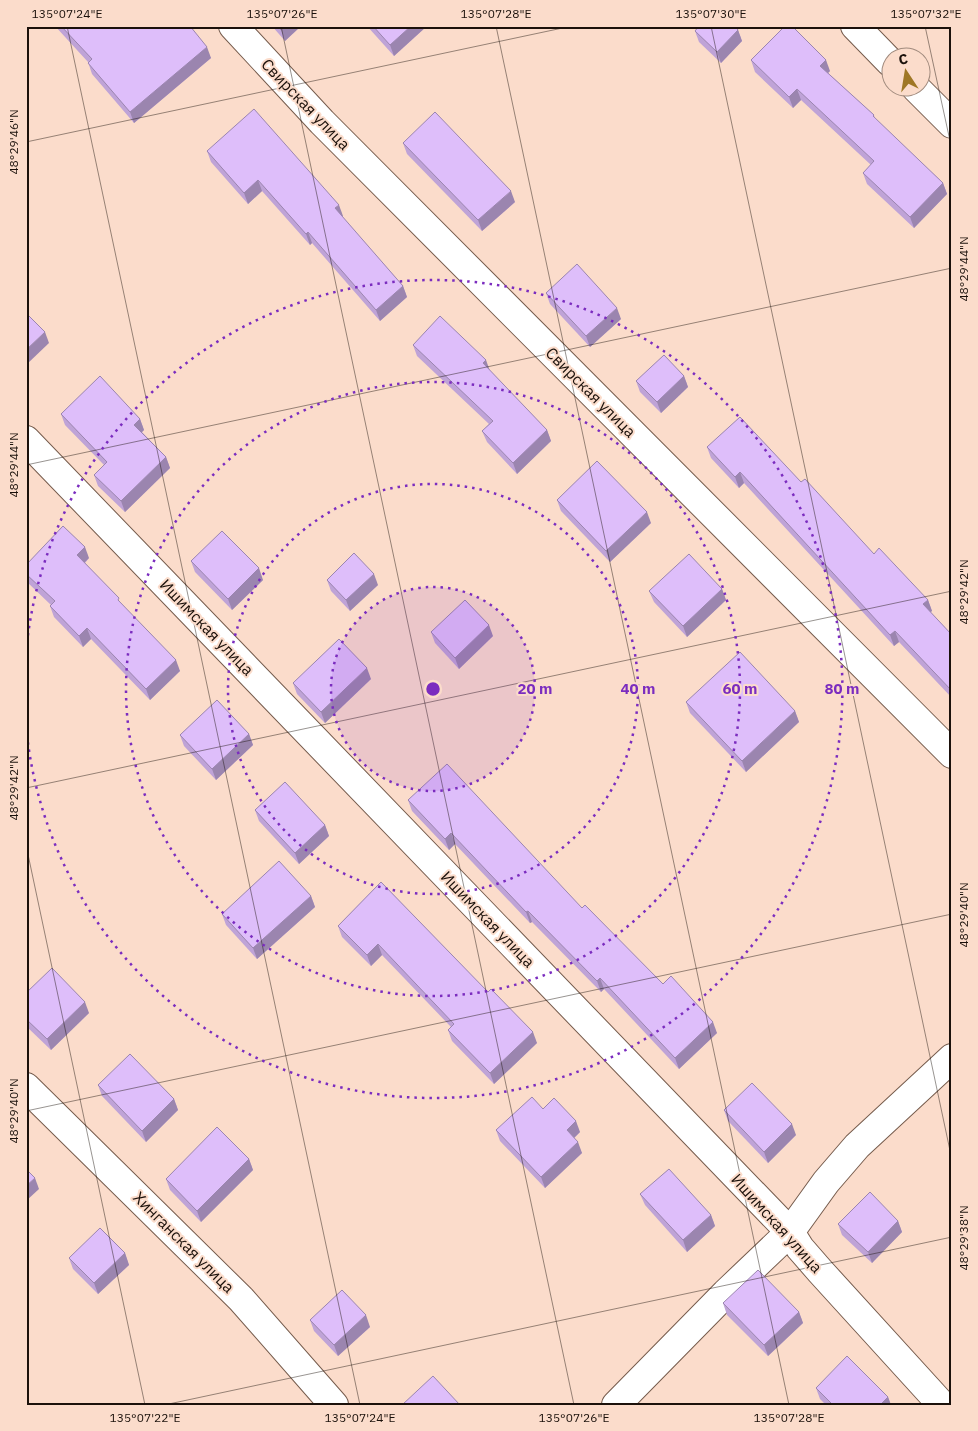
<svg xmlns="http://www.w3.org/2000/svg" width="978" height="1431" font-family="'IBM Plex Sans',sans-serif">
<rect width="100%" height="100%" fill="#fbdccb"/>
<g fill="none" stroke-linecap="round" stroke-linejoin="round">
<g stroke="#755b4c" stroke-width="30">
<g id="street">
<path d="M233,26L322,122L952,754"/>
<path d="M855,26L890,62"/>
<path d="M916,88L952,124"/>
<path d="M26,440L790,1232L800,1248L820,1271L942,1405"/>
<path d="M26,1087L241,1299L334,1405"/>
<path d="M616,1405L726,1293L790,1232L826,1182L857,1146L952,1058"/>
</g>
</g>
<use href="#street" stroke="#fff" stroke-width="28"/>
</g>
<g fill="#bfa3d7">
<path d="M55,26H190L211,58L134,123L92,74L88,62Z"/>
<path d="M272,26H301L285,41Z"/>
<path d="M367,26H427L394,56Z"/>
<path d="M738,30L742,41L721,63L699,42L695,31Z"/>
<path d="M751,60L830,71L828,73L874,115L875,119L943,183L947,194L914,228L867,184L863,173L871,165L801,100L793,108L755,72Z"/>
<path d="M403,143L515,202L482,231L407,154Z"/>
<path d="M207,151L343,216L342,217L403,286L407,297L380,321L312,243L310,245L262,191L248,204L211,162Z"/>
<path d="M546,293L621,319L590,347L550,304Z"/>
<path d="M413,345L490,371L547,430L551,441L517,474L487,442L482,431L489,424L417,356Z"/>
<path d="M684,376L688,387L661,413L640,392L636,381Z"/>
<path d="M61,414L140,419L144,430L142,432L166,457L170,468L125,512L98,486L94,475L104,465L65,425Z"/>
<path d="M707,447L801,482L874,554L928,600L932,611L930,612L952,635V698L899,642L894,646L744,483L739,488L711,458Z"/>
<path d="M557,500L651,523L610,562L561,511Z"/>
<path d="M89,558L85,563L180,671L150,700L91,639L83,647L54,617L50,606L51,605L26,581V565Z"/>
<path d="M191,561L263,580L232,610L195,572Z"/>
<path d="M327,580L378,585L350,611L331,591Z"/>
<path d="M722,589L726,600L687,637L654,602L649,591Z"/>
<path d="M431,632L493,636L459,669L435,643Z"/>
<path d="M371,679L325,723L297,694L293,683Z"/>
<path d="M686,702L795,711L799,722L746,772L690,713Z"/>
<path d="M249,734L253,745L216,780L184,746L180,735Z"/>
<path d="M408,800L582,908L663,984L717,1033L679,1069L604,989L601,992L532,922L530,923L455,844L449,850L412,811Z"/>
<path d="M255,810L325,825L329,836L299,864L259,821Z"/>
<path d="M381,882L537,1043L494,1084L452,1041L448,1030L451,1027L382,955L371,966L342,937L338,926Z"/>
<path d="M311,896L315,907L257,959L226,925L222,914Z"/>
<path d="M26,993L89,1013L51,1050L26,1026Z"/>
<path d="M98,1085L174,1099L178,1110L146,1142L102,1096Z"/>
<path d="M543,1109L580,1132L574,1138L582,1153L545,1188L500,1141L496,1130Z"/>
<path d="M724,1110L796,1135L768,1163L728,1121Z"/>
<path d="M249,1159L253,1170L201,1222L170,1190L166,1179Z"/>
<path d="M640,1194L711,1215L715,1226L687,1252L645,1205Z"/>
<path d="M898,1221L902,1232L872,1263L842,1235L838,1224Z"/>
<path d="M125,1253L129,1265L98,1294L73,1269L69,1258Z"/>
<path d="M723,1303L799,1312L803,1323L768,1356L727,1315Z"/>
<path d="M310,1320L370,1327L338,1356L314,1331Z"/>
<path d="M816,1388L888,1397L891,1405H826L820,1399Z"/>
</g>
<g fill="#9b85af">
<path d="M285,26H301L285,41L281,30Z"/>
<path d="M411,26H427L394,56L390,45Z"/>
<path d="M738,30L742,41L721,63L717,52Z"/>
<path d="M207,47L211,58L134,123L130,112Z"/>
<path d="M826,60L830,71L824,77L820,66Z"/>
<path d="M797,89L801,100L793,108L789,97Z"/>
<path d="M258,180L262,191L248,204L244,193Z"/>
<path d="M943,183L947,194L914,228L910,217Z"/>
<path d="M511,191L515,202L482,231L478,220Z"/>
<path d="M339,205L343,216L339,219L335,208Z"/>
<path d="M308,232L312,243L310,245L306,234Z"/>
<path d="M403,286L407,297L380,321L376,310Z"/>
<path d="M617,308L621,319L590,347L586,336Z"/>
<path d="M45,332L49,343L26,365V350Z"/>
<path d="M486,360L490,371L483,363Z"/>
<path d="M684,376L688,387L661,413L657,402Z"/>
<path d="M140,419L144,430L138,436L134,425Z"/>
<path d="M547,430L551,441L517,474L513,463Z"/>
<path d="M166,457L170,468L125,512L121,501Z"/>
<path d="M740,472L744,483L739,488L735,477Z"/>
<path d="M647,512L651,523L610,562L606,551Z"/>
<path d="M85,547L89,558L81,566L77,555Z"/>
<path d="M259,568L263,580L232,610L228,599Z"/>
<path d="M374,574L378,585L350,611L346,600Z"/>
<path d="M722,589L726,600L687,637L683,626Z"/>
<path d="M928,600L932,611L927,615L923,604Z"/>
<path d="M489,625L493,636L459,669L455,658Z"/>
<path d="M87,628L91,639L83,647L79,636Z"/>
<path d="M895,631L899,642L894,646L890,635Z"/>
<path d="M176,660L180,671L150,700L146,689Z"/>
<path d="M367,668L371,679L325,723L321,712Z"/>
<path d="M795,711L799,722L746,772L742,761Z"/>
<path d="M249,734L253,745L216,780L212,769Z"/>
<path d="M325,825L329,836L299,864L295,853Z"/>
<path d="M451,833L455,844L449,850L445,839Z"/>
<path d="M311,896L315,907L257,959L253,948Z"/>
<path d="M528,911L532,922L530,923L526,912Z"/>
<path d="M378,944L382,955L371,966L367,955Z"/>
<path d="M600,978L604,989L601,992L597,981Z"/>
<path d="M85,1002L89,1013L51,1050L47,1039Z"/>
<path d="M713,1022L717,1033L679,1069L675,1058Z"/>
<path d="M533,1032L537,1043L494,1084L490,1073Z"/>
<path d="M174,1099L178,1110L146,1142L142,1131Z"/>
<path d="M576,1121L580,1132L571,1141L567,1130Z"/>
<path d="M792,1124L796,1135L768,1163L764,1152Z"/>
<path d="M578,1142L582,1153L545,1188L541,1177Z"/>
<path d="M249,1159L253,1170L201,1222L197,1211Z"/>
<path d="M35,1178L39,1189L26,1201V1186Z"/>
<path d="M711,1215L715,1226L687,1252L683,1240Z"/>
<path d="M898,1221L902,1232L872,1263L868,1252Z"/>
<path d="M125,1253L129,1265L98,1294L94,1283Z"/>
<path d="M799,1312L803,1323L768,1356L764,1345Z"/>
<path d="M366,1315L370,1327L338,1356L334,1345Z"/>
<path d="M888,1397L891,1405H880Z"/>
</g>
<g fill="#debefa" stroke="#9b85af">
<path d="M61,26H190L207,47L130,112L88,63L92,59Z"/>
<path d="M278,26H285L281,30Z"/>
<path d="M373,26H411L390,45Z"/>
<path d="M699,26H735L738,30L717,52L695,31Z"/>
<path d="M785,26H792L826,60L820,66L874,115L873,116L943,183L910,217L863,173L874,161L797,89L789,97L751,60Z"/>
<path d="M254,109L339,205L335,208L403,286L376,310L308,232L306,234L258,180L244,193L207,151Z"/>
<path d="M435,112L511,191L478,220L403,143Z"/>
<path d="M577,264L617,308L586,336L546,293Z"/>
<path d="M26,313L45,332L26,350Z"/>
<path d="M440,316L486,360L483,363L547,430L513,463L482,431L493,421L413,345Z"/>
<path d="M664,355L684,376L657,402L636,381Z"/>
<path d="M100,376L140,419L134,425L166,457L121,501L94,475L107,462L61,414Z"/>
<path d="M740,417L801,482L805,479L874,554L879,548L928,600L923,604L952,635V691L895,631L890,635L740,472L735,477L707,447Z"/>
<path d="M597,461L647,512L606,551L557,500Z"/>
<path d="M63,526L85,547L77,555L119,598L118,600L176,660L146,689L87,628L79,636L50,606L55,601L26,574V565Z"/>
<path d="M222,531L259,568L228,599L191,561Z"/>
<path d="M354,553L374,574L346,600L327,580Z"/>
<path d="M689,554L722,589L683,626L649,591Z"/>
<path d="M465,600L489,625L455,658L431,632Z"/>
<path d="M339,639L367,668L321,712L293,683Z"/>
<path d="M740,652L795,711L742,761L686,702Z"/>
<path d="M217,700L249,734L212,769L180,735Z"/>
<path d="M447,764L582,908L585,905L663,984L671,976L713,1022L675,1058L600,978L597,981L528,911L526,912L451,833L445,839L408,800Z"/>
<path d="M285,782L325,825L295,853L255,810Z"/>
<path d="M279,861L311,896L253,948L222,914Z"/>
<path d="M381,882L488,992L491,989L533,1032L490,1073L448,1030L454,1024L378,944L367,955L338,926Z"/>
<path d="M52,968L85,1002L47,1039L26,1019V993Z"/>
<path d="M130,1054L174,1099L142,1131L98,1085Z"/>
<path d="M752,1083L792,1124L764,1152L724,1110Z"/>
<path d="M532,1097L543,1109L554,1098L576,1121L567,1130L578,1142L541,1177L496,1130Z"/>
<path d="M217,1127L249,1159L197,1211L166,1179Z"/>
<path d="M26,1169L35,1178L26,1186Z"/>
<path d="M669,1169L711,1215L683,1240L640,1194Z"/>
<path d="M870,1192L898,1221L868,1252L838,1224Z"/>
<path d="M100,1228L125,1253L94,1283L69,1258Z"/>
<path d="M758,1270L799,1312L764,1345L723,1303Z"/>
<path d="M342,1290L366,1315L334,1345L310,1320Z"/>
<path d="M847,1356L888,1397L880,1405H833L816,1388Z"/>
<path d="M433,1376L460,1405H402Z"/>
</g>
<path fill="none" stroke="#1b110b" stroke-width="1" stroke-opacity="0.45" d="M67,26L360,1405M281,26L574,1405M496,26L789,1405M711,26L952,1160M925,26L952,150M26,142L572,26M26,465L952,268M26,788L952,591M26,845L145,1405M26,1111L952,914M164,1405L952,1237"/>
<circle cx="433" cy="689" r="102" fill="#7b2cbf" fill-opacity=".12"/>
<g fill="none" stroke="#7b2cbf" stroke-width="2.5" stroke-dasharray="2.5 5">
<circle cx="433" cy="689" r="102"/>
<circle cx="433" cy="689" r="205"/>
<circle cx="433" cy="689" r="307"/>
<path d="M27 643A409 409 0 1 1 27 735"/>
</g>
<g text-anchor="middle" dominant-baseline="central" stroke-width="4" stroke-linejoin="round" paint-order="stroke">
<g font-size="16" fill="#1b110b" stroke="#fbdccb">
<text transform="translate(306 104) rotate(46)">Свирская улица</text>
<text transform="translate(591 392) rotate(45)">Свирская улица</text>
<text transform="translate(207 627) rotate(46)">Ишимская улица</text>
<text transform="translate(488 919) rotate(46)">Ишимская улица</text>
<text transform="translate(777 1223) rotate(48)">Ишимская улица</text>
<text transform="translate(184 1242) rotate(45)">Хинганская улица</text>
</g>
</g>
<circle cx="433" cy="689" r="8" fill="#7b2cbf" stroke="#fbdccb" stroke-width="2.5"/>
<g font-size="15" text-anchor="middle" font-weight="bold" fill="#7b2cbf" stroke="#fbdccb" stroke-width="4" stroke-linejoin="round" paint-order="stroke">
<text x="535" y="694">20 m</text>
<text x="638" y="694">40 m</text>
<text x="740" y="694">60 m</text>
<text x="842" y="694">80 m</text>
</g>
<rect width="978" height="1431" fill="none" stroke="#fbdccb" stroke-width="55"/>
<g transform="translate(906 72) rotate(348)"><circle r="24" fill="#fbdccb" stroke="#a18b7e"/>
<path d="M0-4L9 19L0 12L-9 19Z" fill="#9f7725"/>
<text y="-8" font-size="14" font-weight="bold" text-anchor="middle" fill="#1b110b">С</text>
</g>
<rect x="28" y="28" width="922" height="1376" fill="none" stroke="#1b110b" stroke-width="2"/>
<g font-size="12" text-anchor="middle" fill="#1b110b">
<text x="67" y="18">135°07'24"E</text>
<text x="282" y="18">135°07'26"E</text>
<text x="496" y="18">135°07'28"E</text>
<text x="711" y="18">135°07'30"E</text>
<text x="926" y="18">135°07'32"E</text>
<text transform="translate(14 142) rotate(-90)" y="4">48°29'46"N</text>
<text transform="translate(964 269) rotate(-90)" y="4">48°29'44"N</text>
<text transform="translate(14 465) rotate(-90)" y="4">48°29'44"N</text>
<text transform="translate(964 592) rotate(-90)" y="4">48°29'42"N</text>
<text transform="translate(14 788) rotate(-90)" y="4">48°29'42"N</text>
<text transform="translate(964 915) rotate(-90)" y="4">48°29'40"N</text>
<text transform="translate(14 1111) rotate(-90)" y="4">48°29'40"N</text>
<text transform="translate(964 1238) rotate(-90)" y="4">48°29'38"N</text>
<text x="145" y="1422">135°07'22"E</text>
<text x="360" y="1422">135°07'24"E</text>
<text x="574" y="1422">135°07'26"E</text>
<text x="789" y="1422">135°07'28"E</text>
</g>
</svg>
